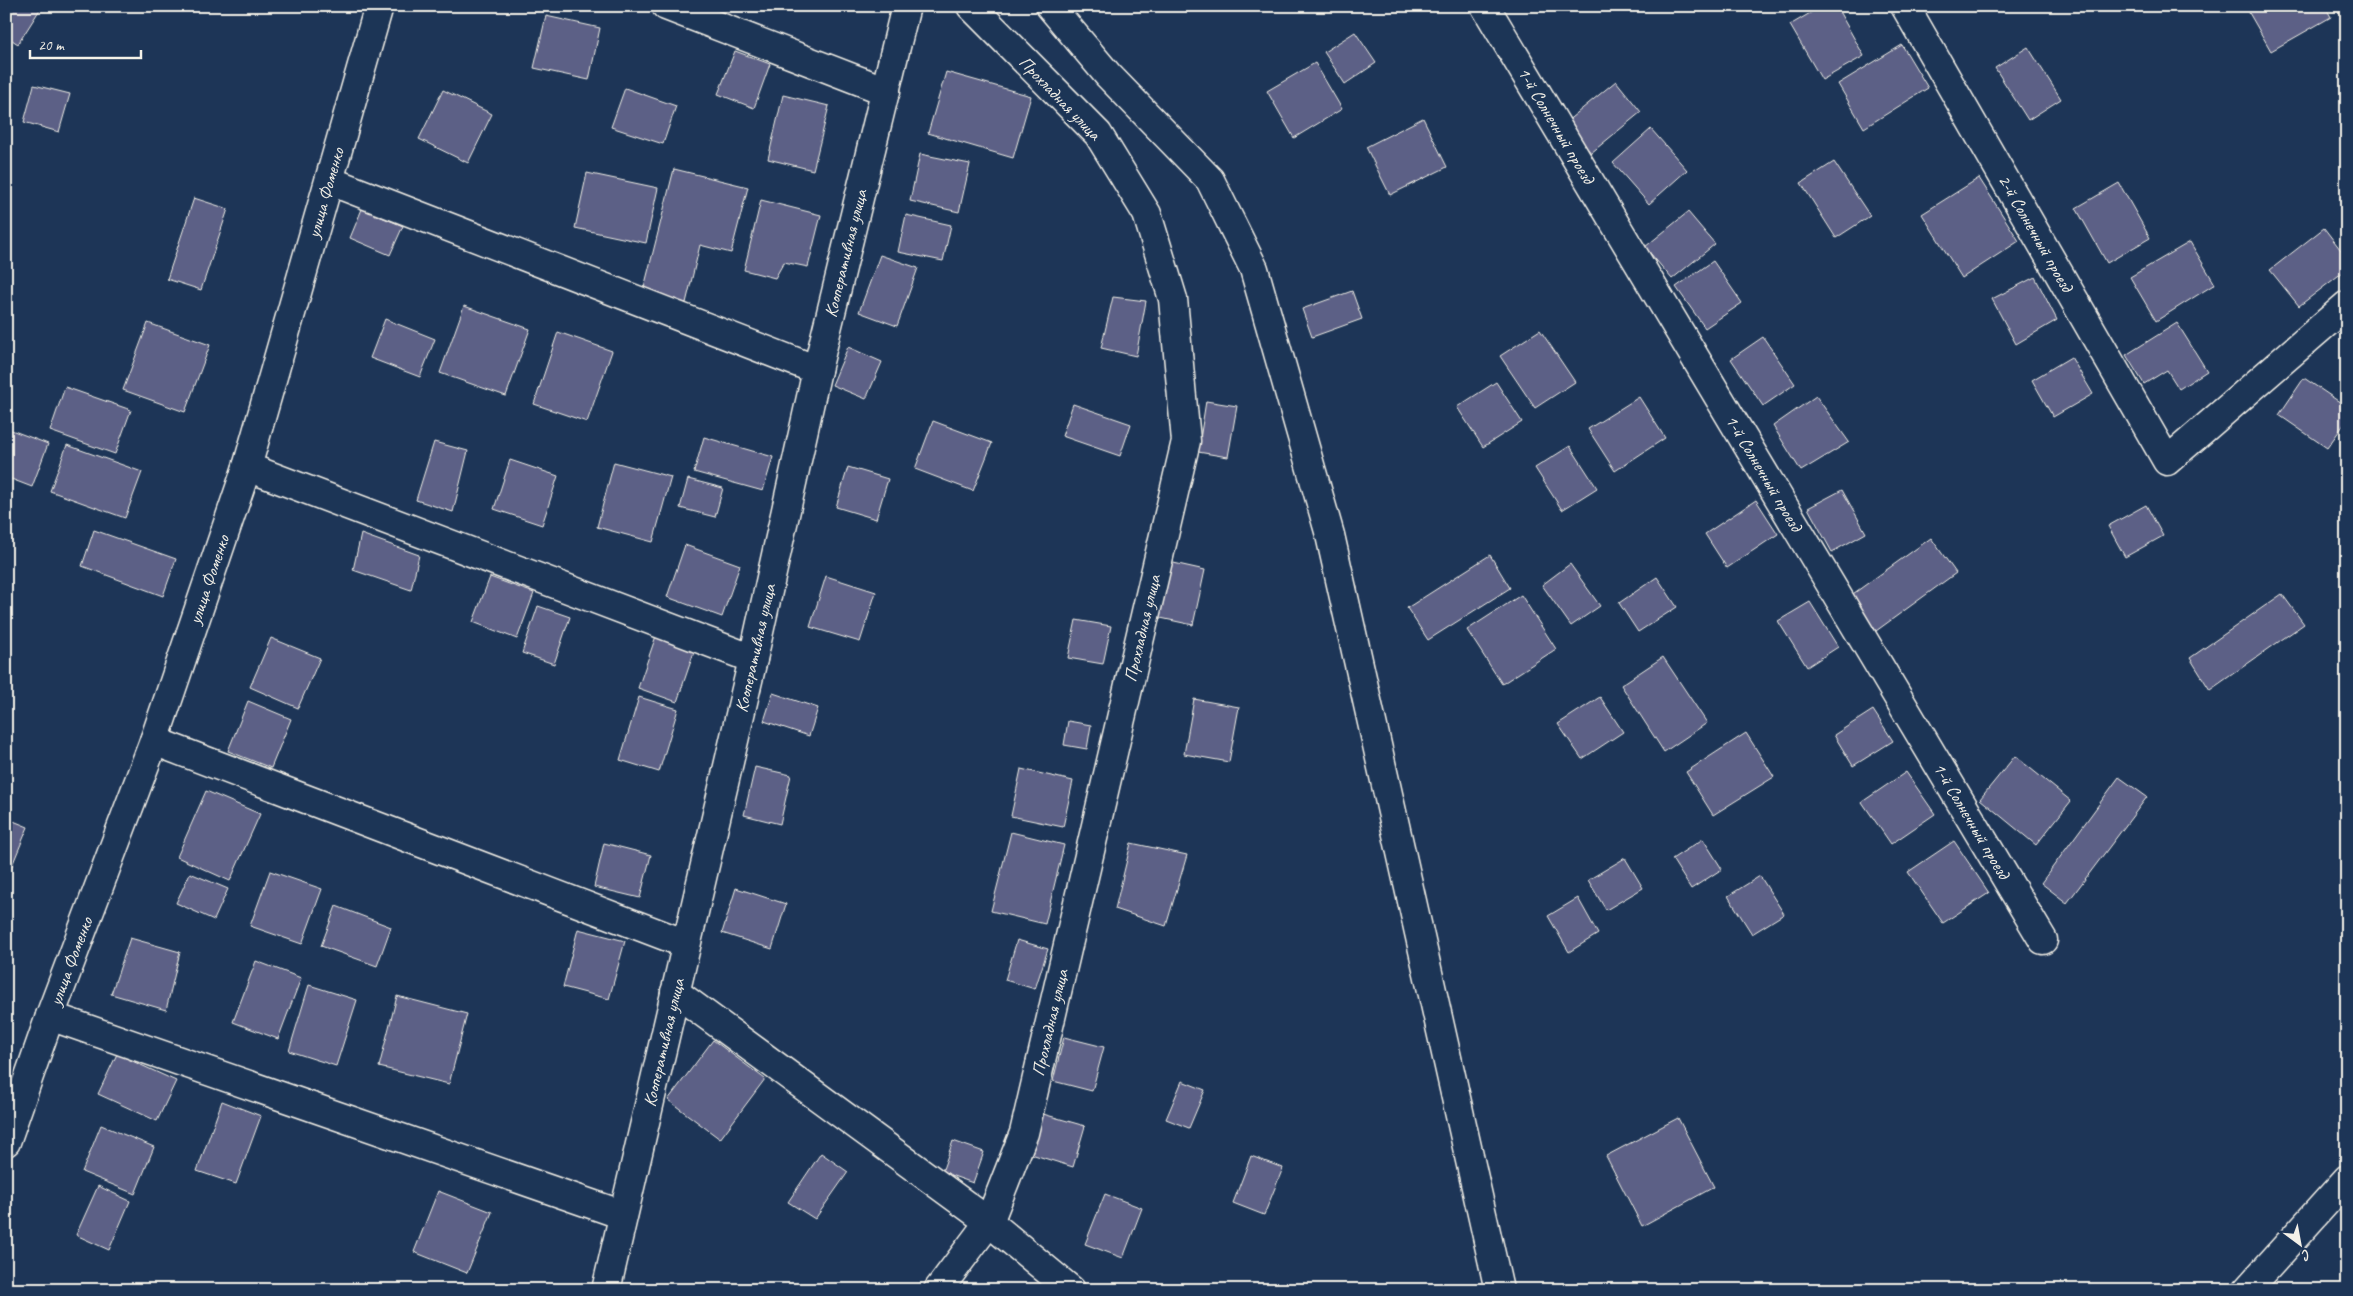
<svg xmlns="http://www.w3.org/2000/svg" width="2353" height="1296" font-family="Caveat,sans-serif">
<rect width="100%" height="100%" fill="#1d3557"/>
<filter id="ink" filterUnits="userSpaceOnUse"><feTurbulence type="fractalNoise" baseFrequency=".02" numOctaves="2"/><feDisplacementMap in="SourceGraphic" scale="10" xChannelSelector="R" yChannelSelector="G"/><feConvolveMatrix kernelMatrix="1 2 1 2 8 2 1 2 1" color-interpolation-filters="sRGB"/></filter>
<g filter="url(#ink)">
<g fill="#5c6186" stroke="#f4f1e8">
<path d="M6,6H42L18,44L6,36Z"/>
<path d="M1822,6H1836L1864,56L1822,80L1790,25Z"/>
<path d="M2257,6H2325L2331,17L2271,51L2248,11Z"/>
<path d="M546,16L600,28L589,80L534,68Z"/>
<path d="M1355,32L1376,63L1345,84L1324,52Z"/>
<path d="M1902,45L1928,88L1864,128L1838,84Z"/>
<path d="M2028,47L2061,99L2028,120L1995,68Z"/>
<path d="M735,51L770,64L754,108L718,94Z"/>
<path d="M1315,63L1342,109L1294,138L1267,91Z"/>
<path d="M946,72L1031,96L1013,158L928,133Z"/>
<path d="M1616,81L1641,112L1591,153L1566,122Z"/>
<path d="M34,85L70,94L59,132L24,122Z"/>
<path d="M625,88L676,106L663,144L611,127Z"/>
<path d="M443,90L492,114L468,163L419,139Z"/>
<path d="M783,95L829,106L813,170L768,159Z"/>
<path d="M1423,118L1447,167L1390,195L1366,147Z"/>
<path d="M1651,129L1687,170L1649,204L1613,163Z"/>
<path d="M920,154L970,164L959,212L910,201Z"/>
<path d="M1834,162L1870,216L1836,238L1801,183Z"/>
<path d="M674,169L748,187L731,253L700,245L686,303L643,292Z"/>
<path d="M587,173L658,188L646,243L575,228Z"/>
<path d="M1979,178L2019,241L1962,278L1922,214Z"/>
<path d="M2119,183L2150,238L2107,263L2076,208Z"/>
<path d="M194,198L228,209L201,290L167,279Z"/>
<path d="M761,200L821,215L808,267L784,262L775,278L744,270Z"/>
<path d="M362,209L403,226L390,255L350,238Z"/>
<path d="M1688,212L1715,244L1672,279L1645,247Z"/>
<path d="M906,215L951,225L943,261L898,252Z"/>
<path d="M2324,228L2347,258V269L2299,306L2270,270Z"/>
<path d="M2190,242L2215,284L2156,321L2130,277Z"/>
<path d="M880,255L918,268L897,326L859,312Z"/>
<path d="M1713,261L1742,303L1705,328L1676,287Z"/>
<path d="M2035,277L2057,320L2016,344L1992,299Z"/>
<path d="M1352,291L1362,319L1312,337L1302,309Z"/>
<path d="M1113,297L1146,301L1136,356L1101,348Z"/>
<path d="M464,306L530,329L506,396L440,373Z"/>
<path d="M385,319L435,339L420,377L370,358Z"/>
<path d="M148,323L210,345L185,412L123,390Z"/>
<path d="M2177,323L2207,371L2179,389L2167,370L2144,384L2126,355Z"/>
<path d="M1540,330L1575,382L1535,408L1500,356Z"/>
<path d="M558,332L612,351L587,422L534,404Z"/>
<path d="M1763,337L1795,384L1763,406L1731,359Z"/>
<path d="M848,347L882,362L866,399L832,385Z"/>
<path d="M2071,357L2093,394L2053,417L2032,380Z"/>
<path d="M2304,378L2347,407V420L2327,448L2279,415Z"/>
<path d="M1496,382L1522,422L1483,447L1457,407Z"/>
<path d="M65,387L131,410L115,454L50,431Z"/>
<path d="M1816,396L1849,442L1801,471L1773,426Z"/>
<path d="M1639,397L1665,438L1615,471L1588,429Z"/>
<path d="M1206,401L1237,406L1228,457L1198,452Z"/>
<path d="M1073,404L1131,424L1120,456L1062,436Z"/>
<path d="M933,421L992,443L973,491L915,469Z"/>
<path d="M6,428L48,444L32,487L6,477Z"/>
<path d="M704,437L773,457L763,491L694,472Z"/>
<path d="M434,442L468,451L453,512L416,500Z"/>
<path d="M67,445L142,472L125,518L50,491Z"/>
<path d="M1570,446L1597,488L1562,510L1535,468Z"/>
<path d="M510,460L558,476L542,525L494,509Z"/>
<path d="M614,462L671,477L653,542L597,527Z"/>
<path d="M848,467L888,479L876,519L836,507Z"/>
<path d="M688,479L723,488L715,517L680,508Z"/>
<path d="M1842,490L1866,533L1832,552L1808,508Z"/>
<path d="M1756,500L1778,534L1727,568L1705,534Z"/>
<path d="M2146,505L2163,536L2125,557L2108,526Z"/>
<path d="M94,530L176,559L163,596L82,566Z"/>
<path d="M361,534L419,555L411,590L353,570Z"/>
<path d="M1931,538L1956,573L1876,631L1850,596Z"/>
<path d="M685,545L740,565L722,617L667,597Z"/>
<path d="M1490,555L1510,588L1428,640L1407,608Z"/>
<path d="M1169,562L1205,570L1193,625L1156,617Z"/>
<path d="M1570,564L1600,606L1571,626L1542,585Z"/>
<path d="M826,576L876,592L860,642L810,627Z"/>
<path d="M490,577L534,593L517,639L473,622Z"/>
<path d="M1657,577L1677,607L1638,632L1619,603Z"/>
<path d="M2282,594L2304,624L2210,690L2190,658Z"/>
<path d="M1521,595L1556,649L1502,684L1467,630Z"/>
<path d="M1810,602L1838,647L1807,667L1778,621Z"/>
<path d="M538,606L570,617L554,664L522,653Z"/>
<path d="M1076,620L1111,626L1103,664L1068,658Z"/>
<path d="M657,633L696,646L677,702L638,688Z"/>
<path d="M271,638L320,658L298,708L250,687Z"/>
<path d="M1663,657L1707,723L1664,752L1621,685Z"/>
<path d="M773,693L818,708L809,736L764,721Z"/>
<path d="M639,697L678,709L659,772L620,760Z"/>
<path d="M1600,697L1623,732L1582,759L1558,724Z"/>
<path d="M1194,699L1239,707L1229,762L1184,754Z"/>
<path d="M248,701L291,719L271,768L228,751Z"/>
<path d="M1873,710L1893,741L1853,766L1834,735Z"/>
<path d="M1068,721L1091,725L1087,749L1064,745Z"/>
<path d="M1746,733L1774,777L1713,815L1686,772Z"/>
<path d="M2015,756L2071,801L2036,845L1980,799Z"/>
<path d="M755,767L791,775L780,824L744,815Z"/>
<path d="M1021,769L1073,781L1063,827L1011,816Z"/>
<path d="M1906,772L1935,814L1891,844L1862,802Z"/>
<path d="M2119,777L2147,797L2067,903L2041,883Z"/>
<path d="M206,791L260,814L230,881L177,857Z"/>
<path d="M6,818L28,827L6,880Z"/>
<path d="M1011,832L1064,845L1045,924L991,911Z"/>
<path d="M1703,839L1722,869L1691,889L1672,859Z"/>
<path d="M1954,841L1989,893L1943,923L1908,872Z"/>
<path d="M604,843L651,855L640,898L594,887Z"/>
<path d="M1131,843L1187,855L1166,926L1115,909Z"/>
<path d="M1625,858L1643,888L1606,910L1588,880Z"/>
<path d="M270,871L322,889L302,944L250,926Z"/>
<path d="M190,873L228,889L214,920L176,903Z"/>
<path d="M1760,876L1784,914L1752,934L1728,896Z"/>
<path d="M736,888L786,904L772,949L722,933Z"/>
<path d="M1578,898L1598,934L1569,952L1548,916Z"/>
<path d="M336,906L391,927L377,966L321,946Z"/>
<path d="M578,929L625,941L609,999L563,987Z"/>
<path d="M130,938L180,952L166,1010L111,994Z"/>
<path d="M1017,940L1048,949L1035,989L1005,980Z"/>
<path d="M256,961L301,978L278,1039L233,1022Z"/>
<path d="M309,985L357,1000L336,1066L289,1051Z"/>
<path d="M397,996L467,1014L449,1084L379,1067Z"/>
<path d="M1064,1037L1104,1047L1092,1091L1053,1081Z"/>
<path d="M713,1040L765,1079L720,1139L668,1100Z"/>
<path d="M117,1054L176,1081L157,1121L98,1094Z"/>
<path d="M1182,1081L1205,1090L1189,1128L1166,1119Z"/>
<path d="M222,1101L261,1116L236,1184L197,1171Z"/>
<path d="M1043,1114L1085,1126L1073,1167L1031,1154Z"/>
<path d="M1678,1118L1714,1187L1642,1226L1606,1156Z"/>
<path d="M101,1125L154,1147L135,1194L82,1172Z"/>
<path d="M953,1141L984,1152L973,1183L942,1172Z"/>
<path d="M821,1153L848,1172L815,1219L788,1202Z"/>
<path d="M1251,1156L1283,1168L1264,1215L1233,1203Z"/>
<path d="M98,1186L130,1201L109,1250L76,1235Z"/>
<path d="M438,1191L492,1212L467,1273L414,1252Z"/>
<path d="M1105,1194L1142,1208L1123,1258L1085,1244Z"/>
</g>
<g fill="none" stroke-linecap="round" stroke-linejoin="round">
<g stroke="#f4f1e8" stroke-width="31">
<g id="street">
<path d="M666,6L886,91"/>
<path d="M1050,6L1108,75L1210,180L1254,269L1330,535L1499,1290"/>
<path id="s1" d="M1485,6L2043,940"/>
<path id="s2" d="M1905,6L2167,461L2347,305"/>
<path d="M330,181L817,370"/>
<path d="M247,467L753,659"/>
<path d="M154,741L686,944"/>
<path d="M675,992L989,1222L1071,1290"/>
<path d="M50,1016L623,1215"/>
<path id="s3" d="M6,1142L50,1016L154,741L247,467L379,6"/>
<path id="s4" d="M606,1290L753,659L817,370L906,6"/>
<path id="s5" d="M938,1290L989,1222L1024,1133L1186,441L1173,299L1147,214L1098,134L971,6"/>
<path d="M2247,1290L2347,1179"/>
</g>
</g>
<use href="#street" stroke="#1d3557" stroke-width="28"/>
</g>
</g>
<g text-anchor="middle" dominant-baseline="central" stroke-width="4" stroke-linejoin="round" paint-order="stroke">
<g font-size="18" fill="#f4f1e8" stroke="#1d3557">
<text transform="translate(1060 98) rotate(46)">Прохладная улица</text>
<text stroke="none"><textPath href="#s1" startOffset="139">1-й Солнечный проезд</textPath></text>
<text stroke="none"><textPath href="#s3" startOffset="1002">улица Фоменко</textPath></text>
<text stroke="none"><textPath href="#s2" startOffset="262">2-й Солнечный проезд</textPath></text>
<text stroke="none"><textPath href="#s4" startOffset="1064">Кооперативная улица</textPath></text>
<text stroke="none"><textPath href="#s1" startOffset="544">1-й Солнечный проезд</textPath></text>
<text stroke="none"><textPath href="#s3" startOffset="598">улица Фоменко</textPath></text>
<text stroke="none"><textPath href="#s5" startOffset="699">Прохладная улица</textPath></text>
<text stroke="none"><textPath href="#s4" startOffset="659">Кооперативная улица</textPath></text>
<text stroke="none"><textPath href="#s1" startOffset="949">1-й Солнечный проезд</textPath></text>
<text stroke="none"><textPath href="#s3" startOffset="192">улица Фоменко</textPath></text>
<text stroke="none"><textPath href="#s5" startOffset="294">Прохладная улица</textPath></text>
<text stroke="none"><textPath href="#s4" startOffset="254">Кооперативная улица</textPath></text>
</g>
</g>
<rect width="2353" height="1296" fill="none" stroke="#1d3557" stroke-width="25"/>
<rect x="12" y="12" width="2328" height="1271" fill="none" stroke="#f4f1e8" stroke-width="2" filter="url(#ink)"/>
<g transform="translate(2300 1244) rotate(148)" stroke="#1d3557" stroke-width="4" paint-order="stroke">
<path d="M0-4L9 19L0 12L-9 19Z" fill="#f4f1e8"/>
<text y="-8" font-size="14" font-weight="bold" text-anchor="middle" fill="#f4f1e8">С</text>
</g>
<path d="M30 50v8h111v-8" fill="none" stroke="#f4f1e8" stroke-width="2.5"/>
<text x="38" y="50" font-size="15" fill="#f4f1e8" stroke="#1d3557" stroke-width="4" paint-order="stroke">20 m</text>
</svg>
